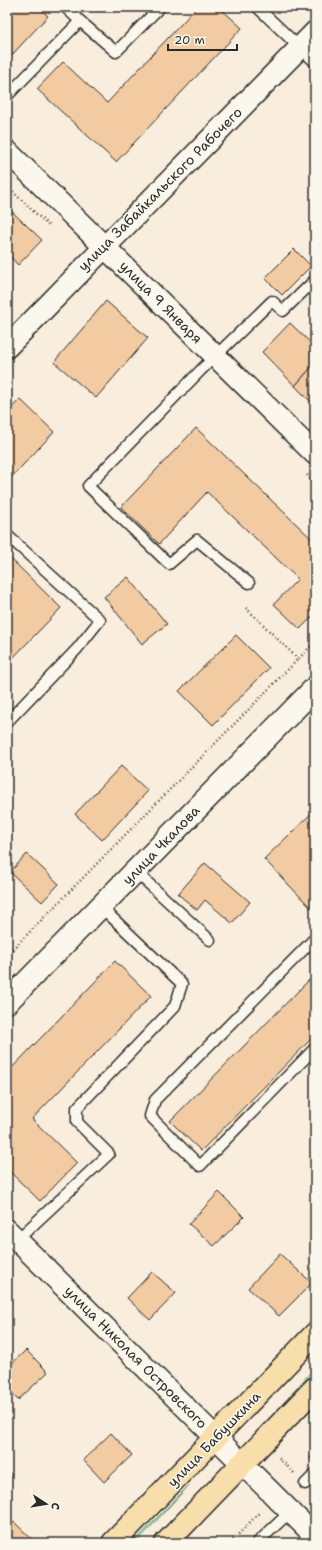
<svg xmlns="http://www.w3.org/2000/svg" width="322" height="1550" font-family="'Shantell Sans',sans-serif">
<rect width="100%" height="100%" fill="#f9eedd"/>
<filter id="ink" filterUnits="userSpaceOnUse"><feTurbulence type="fractalNoise" baseFrequency=".025" numOctaves="2"/><feDisplacementMap in="SourceGraphic" scale="8" xChannelSelector="R" yChannelSelector="G"/><feConvolveMatrix kernelMatrix="1 2 1 2 8 2 1 2 1" color-interpolation-filters="sRGB"/></filter>
<g filter="url(#ink)">
<g fill="#a8f0be" stroke="#6a8e74">
<path d="M315,1367V1372L269,1420Z"/>
<path d="M189,1485L136,1543H133Z"/>
</g>
<g fill="#f3cba2" stroke="#2b2b2b">
<path d="M7,7H38L48,16L10,57L7,53Z"/>
<path d="M197,7H219L242,28L116,162L37,89L63,62L107,103Z"/>
<path d="M7,207L42,240L18,265L7,253Z"/>
<path d="M294,249L311,266L282,295L265,278Z"/>
<path d="M106,301L148,338L96,398L54,362Z"/>
<path d="M290,323L315,347V363L295,386L262,352Z"/>
<path d="M315,363V406L295,386Z"/>
<path d="M20,399L54,432L7,482V413Z"/>
<path d="M196,428L315,542V614L300,629L274,604L298,579L207,492L159,544L121,507Z"/>
<path d="M7,555L61,608L7,664Z"/>
<path d="M128,577L167,624L142,644L104,597Z"/>
<path d="M236,635L269,668L213,725L179,691Z"/>
<path d="M121,766L148,791L102,840L75,814Z"/>
<path d="M315,810V904L311,908L264,859Z"/>
<path d="M27,854L59,884L42,902L10,872Z"/>
<path d="M205,863L250,902L232,923L205,900L197,910L178,894Z"/>
<path d="M115,961L151,996L32,1119L77,1163L40,1201L7,1169V1144L10,1141L7,1139V1073Z"/>
<path d="M315,974V1035L201,1151L170,1121Z"/>
<path d="M219,1192L244,1217L214,1246L189,1224Z"/>
<path d="M280,1254L312,1283L279,1316L248,1288Z"/>
<path d="M152,1272L176,1293L150,1320L127,1298Z"/>
<path d="M26,1350L48,1372L18,1400L7,1389V1368Z"/>
<path d="M111,1433L132,1455L104,1482L83,1460Z"/>
<path d="M7,1470L12,1475L7,1480Z"/>
<path d="M14,1522L36,1543H7V1529Z"/>
</g>
<g fill="none" stroke-linecap="round" stroke-linejoin="round">
<g stroke="#2b2b2b" stroke-width="13">
<g id="service">
<path d="M65,7L80,21"/>
<path d="M257,7L315,62"/>
<path d="M7,96L80,21L116,52L160,7"/>
<path d="M7,535L100,620L77,649L7,722"/>
<path d="M249,583L197,540L169,564L88,486L201,370L272,301L283,311L315,280"/>
<path d="M135,871L210,940"/>
<path d="M315,938L155,1100L150,1116L200,1166L315,1048"/>
<path d="M17,1240L109,1154L77,1122V1108L175,1006L182,984L101,907"/>
<path d="M305,1484L315,1474"/>
<path d="M257,1543L291,1511"/>
</g>
</g>
<g stroke="#2b2b2b" stroke-width="24">
<g id="minor">
<path d="M7,151L315,454"/>
<path d="M7,347L315,32"/>
<path d="M7,1230L315,1536"/>
</g>
</g>
<g stroke="#2b2b2b" stroke-width="25">
<path id="secondary" d="M7,1002L315,688"/>
</g>
<g stroke="#2b2b2b" stroke-width="25">
<g id="primary">
<path d="M113,1543L315,1334"/>
<path d="M166,1543L315,1388"/>
</g>
</g>
<g stroke="#2b2b2b" stroke-width="2.5" stroke-dasharray="1 3" stroke-linecap="butt">
<path d="M7,186L50,227"/>
<path d="M307,475L315,483"/>
<path d="M246,608L298,659"/>
<path d="M7,955L315,642"/>
<path d="M279,1458L294,1473"/>
<path d="M310,1458L315,1453"/>
<path d="M230,1543L260,1512"/>
</g>
<use href="#service" stroke="#fbf7ec" stroke-width="10"/>
<use href="#minor" stroke="#fbf7ec" stroke-width="21"/>
<use href="#secondary" stroke="#fbf7ec" stroke-width="22"/>
<use href="#primary" stroke="#f8deab" stroke-width="22"/>
</g>
</g>
<g text-anchor="middle" dominant-baseline="central" stroke-width="3" stroke-linejoin="round" paint-order="stroke">
<g font-size="14" fill="#2b2b2b" stroke="#fbf7ec">
<text transform="translate(160 189) rotate(-45)">улица Забайкальского Рабочего</text>
<text transform="translate(161 302) rotate(45)">улица 9 Января</text>
<text transform="translate(161 845) rotate(-46)">улица Чкалова</text>
<text transform="translate(136 1357) rotate(45)">улица Николая Островского</text>
<text transform="translate(214 1439) rotate(-46)">улица Бабушкина</text>
</g>
</g>
<rect width="322" height="1550" fill="none" stroke="#fbf7ec" stroke-width="24"/>
<rect x="12" y="12" width="298" height="1526" fill="none" stroke="#2b2b2b" stroke-width="1.5" filter="url(#ink)"/>
<g transform="translate(46 1504) rotate(102)" stroke="#fbf7ec" stroke-width="3" paint-order="stroke">
<path d="M0-3L7 15L0 10L-7 15Z" fill="#2b2b2b"/>
<text y="-6" font-size="11" font-weight="bold" text-anchor="middle" fill="#2b2b2b">С</text>
</g>
<path d="M168 44v6h69v-6" fill="none" stroke="#2b2b2b" stroke-width="2"/>
<text x="174" y="44" font-size="12" fill="#2b2b2b" stroke="#fbf7ec" stroke-width="3" paint-order="stroke">20 m</text>
</svg>
